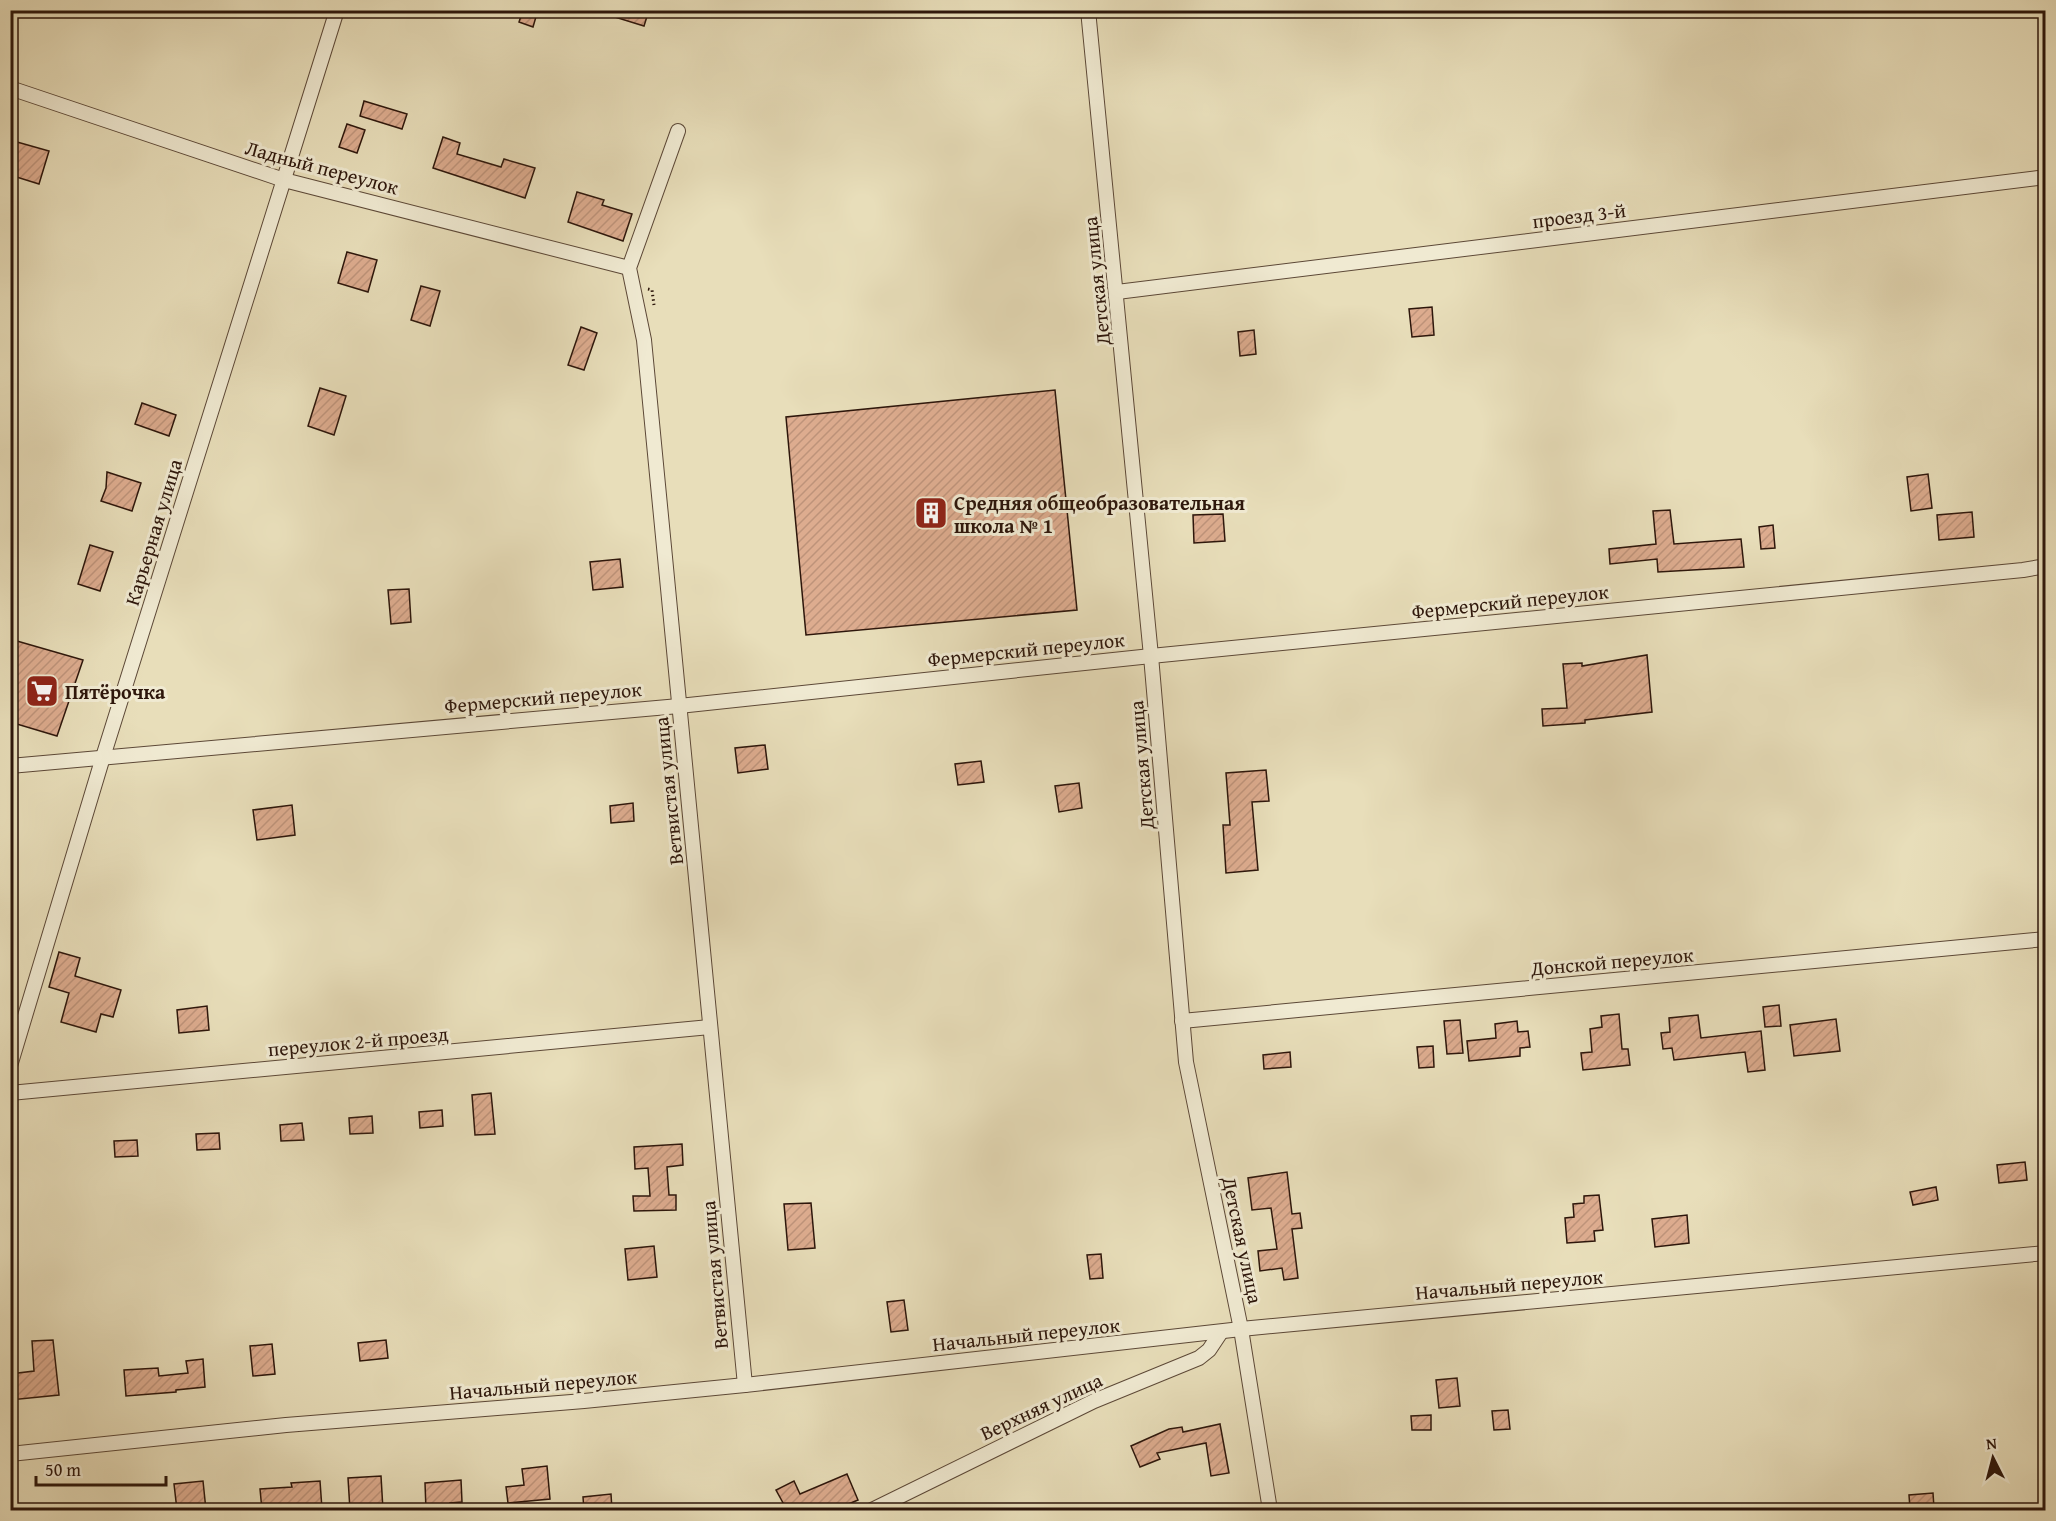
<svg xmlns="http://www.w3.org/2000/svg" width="2056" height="1521" font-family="'Gentium Book Plus',serif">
<defs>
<pattern id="building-hatch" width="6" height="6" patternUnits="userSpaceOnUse" patternTransform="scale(1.5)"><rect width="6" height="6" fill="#ddac8f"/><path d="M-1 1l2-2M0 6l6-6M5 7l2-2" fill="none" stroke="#be937a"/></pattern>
</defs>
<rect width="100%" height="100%" fill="#e8deba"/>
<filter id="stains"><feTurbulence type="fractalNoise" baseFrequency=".00333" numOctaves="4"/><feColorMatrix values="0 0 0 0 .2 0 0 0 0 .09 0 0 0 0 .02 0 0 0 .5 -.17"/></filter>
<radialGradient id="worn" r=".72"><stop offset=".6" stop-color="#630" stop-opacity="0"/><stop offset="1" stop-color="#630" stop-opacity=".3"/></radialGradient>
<g fill="url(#building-hatch)" stroke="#2d160b" stroke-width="1.5">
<path d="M523,10H538L533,27L519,22Z"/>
<path d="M605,10H649L644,26L605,14Z"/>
<path d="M364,101L407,114L402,129L360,116Z"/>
<path d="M347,124L365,130L357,153L339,147Z"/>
<path d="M443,137L460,143L457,154L501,167L504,159L535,168L525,198L433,168Z"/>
<path d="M10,140L49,151L39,184L10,175Z"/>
<path d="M577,192L604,200L602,205L632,214L623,241L568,222Z"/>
<path d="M347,252L377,260L368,292L338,283Z"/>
<path d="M421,286L440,291L430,326L411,320Z"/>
<path d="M1432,307L1434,335L1412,337L1409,309Z"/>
<path d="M581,327L597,333L584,370L568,365Z"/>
<path d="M1254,330L1256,354L1240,356L1238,332Z"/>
<path d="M320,388L346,396L334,435L308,426Z"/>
<path d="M1055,390L1077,610L806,635L786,417Z"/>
<path d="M142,403L176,415L169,436L135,424Z"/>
<path d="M107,472L141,483L132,511L101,501L106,488Z"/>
<path d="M1928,474L1932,508L1911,511L1907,477Z"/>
<path d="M1670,510L1674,544L1741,539L1744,567L1658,572L1657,559L1610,564L1609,549L1656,544L1653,511Z"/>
<path d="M1972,512L1974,537L1939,540L1937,515Z"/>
<path d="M1223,514L1225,541L1194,543L1193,515Z"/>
<path d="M1773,525L1775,548L1761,549L1759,527Z"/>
<path d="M90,545L113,552L100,591L78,584Z"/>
<path d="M620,559L623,587L593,590L590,562Z"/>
<path d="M409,589L411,622L391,624L388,590Z"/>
<path d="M10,639L83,660L57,736L10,722Z"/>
<path d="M1647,655L1652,712L1585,720V723L1543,726L1542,709L1567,708L1563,664L1582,663V666Z"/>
<path d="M765,745L768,769L738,773L735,748Z"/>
<path d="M981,761L984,782L958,785L955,764Z"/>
<path d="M1266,770L1269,801L1252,802L1258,870L1226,873L1223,825H1230L1226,773Z"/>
<path d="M1079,783L1082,808L1059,812L1055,786Z"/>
<path d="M633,803L634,821L611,823L610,806Z"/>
<path d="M292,805L295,835L257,840L253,810Z"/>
<path d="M59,952L80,958L75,976L121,990L113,1017L101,1014L96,1032L61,1022L69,993L49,987Z"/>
<path d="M1779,1005L1781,1026L1765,1027L1763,1007Z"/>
<path d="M207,1006L209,1030L179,1033L177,1010Z"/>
<path d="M1619,1014L1622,1049H1628L1630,1065L1583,1070L1581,1053L1592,1052L1590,1029L1602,1027L1601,1016Z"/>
<path d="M1698,1015L1701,1038L1761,1031L1765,1070L1748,1072L1745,1052L1674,1060L1672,1048L1663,1049L1661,1033L1670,1032L1669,1018Z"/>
<path d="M1836,1019L1840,1051L1794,1056L1790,1025Z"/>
<path d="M1460,1020L1463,1053L1447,1054L1444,1021Z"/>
<path d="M1517,1021L1518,1032L1528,1031L1530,1047L1520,1048V1056L1469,1061L1467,1041L1496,1038L1495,1024Z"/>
<path d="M1433,1046L1434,1067L1419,1068L1417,1047Z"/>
<path d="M1290,1052L1291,1067L1264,1069L1263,1055Z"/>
<path d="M491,1093L495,1134L475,1135L472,1095Z"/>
<path d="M442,1110L443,1126L420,1128L419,1112Z"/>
<path d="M372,1116L373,1133L350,1134L349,1118Z"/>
<path d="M302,1123L304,1140L281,1141L280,1125Z"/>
<path d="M219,1133L220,1149L197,1150L196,1134Z"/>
<path d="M137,1140L138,1156L115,1157L114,1141Z"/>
<path d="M682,1144L683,1165L667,1167L669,1195H676V1210L634,1211L633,1196H650L648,1168L635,1169L634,1147Z"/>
<path d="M2025,1162L2027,1180L1999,1183L1997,1165Z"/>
<path d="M1287,1172L1292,1214L1300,1213L1302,1228L1292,1229L1298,1278L1284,1280L1282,1268L1260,1271L1258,1251L1277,1249L1271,1208L1252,1210L1248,1178Z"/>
<path d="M1936,1187L1938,1200L1913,1205L1910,1192Z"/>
<path d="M1599,1195L1603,1230L1594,1231L1595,1241L1567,1243L1565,1218L1574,1217L1573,1204L1584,1203V1196Z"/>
<path d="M811,1203L815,1248L788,1250L784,1204Z"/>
<path d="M1687,1215L1689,1243L1655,1247L1652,1219Z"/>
<path d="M654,1246L657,1277L628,1280L625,1249Z"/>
<path d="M1101,1254L1103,1278L1090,1279L1087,1255Z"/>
<path d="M904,1300L908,1330L891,1332L887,1302Z"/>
<path d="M53,1340L59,1395L10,1400V1374L34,1371L32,1341Z"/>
<path d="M386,1340L388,1358L360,1361L358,1343Z"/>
<path d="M272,1344L275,1374L253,1376L250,1346Z"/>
<path d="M203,1359L205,1387L176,1390V1392L126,1396L124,1370L158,1368L159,1376L188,1373L186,1361Z"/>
<path d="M1457,1378L1460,1406L1439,1408L1436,1380Z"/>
<path d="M1508,1410L1510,1429L1494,1430L1492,1411Z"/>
<path d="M1431,1415V1430H1412L1411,1416Z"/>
<path d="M1220,1424L1229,1473L1211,1476L1206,1443L1157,1453L1160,1459L1140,1467L1131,1446L1169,1429L1182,1427L1183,1432Z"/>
<path d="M547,1466L550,1499L508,1503L506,1487L524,1485L522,1469Z"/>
<path d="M847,1474L858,1500L834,1510H787L776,1490L794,1481L800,1494Z"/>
<path d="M381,1476L383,1510H350L348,1478Z"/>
<path d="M461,1480L462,1502L450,1503V1508L426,1510L425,1483Z"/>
<path d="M203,1481L206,1510H177L174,1484Z"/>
<path d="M320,1481L322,1509L262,1510L260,1489L292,1487L291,1483Z"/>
<path d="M1933,1493L1934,1508L1910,1509L1909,1495Z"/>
<path d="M611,1494L612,1510H584L583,1497Z"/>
</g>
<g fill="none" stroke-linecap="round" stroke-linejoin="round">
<g stroke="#5c4837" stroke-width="16">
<g id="street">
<path d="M1088,10L1151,656L1186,1062L1241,1329L1270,1510"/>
<path d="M10,88L284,180L629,268"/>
<path d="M678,131L629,268L644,340L745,1385"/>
<path d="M1117,292L2046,177"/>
<path d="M10,766L679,706L1151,656L2023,570L2046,566"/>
<path d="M1182,1021L2046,939"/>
<path d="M10,1066L103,757L337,10"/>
<path d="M10,1093L710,1027"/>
<path d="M10,1454L286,1425L584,1401L745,1385L1241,1329L2046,1253"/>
<path d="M872,1510L1094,1401L1199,1358L1209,1350L1221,1332"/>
</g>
</g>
<path stroke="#2d160b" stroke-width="3" stroke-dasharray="1.5 3" stroke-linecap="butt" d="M648,289L652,290L654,305"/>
<use href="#street" stroke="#f0ead2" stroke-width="14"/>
</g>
<defs>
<g id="building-square" transform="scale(1.725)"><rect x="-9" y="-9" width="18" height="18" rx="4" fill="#8f2418" stroke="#f0ead2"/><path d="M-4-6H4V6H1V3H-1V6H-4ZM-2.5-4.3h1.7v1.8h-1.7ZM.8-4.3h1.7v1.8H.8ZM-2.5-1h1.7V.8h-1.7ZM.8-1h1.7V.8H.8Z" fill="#fff"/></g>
<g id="supermarket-square" transform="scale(1.725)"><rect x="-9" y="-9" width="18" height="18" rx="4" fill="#8f2418" stroke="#f0ead2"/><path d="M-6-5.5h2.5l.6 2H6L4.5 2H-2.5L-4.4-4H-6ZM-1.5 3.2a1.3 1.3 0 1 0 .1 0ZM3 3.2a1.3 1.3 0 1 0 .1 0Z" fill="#fff"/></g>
</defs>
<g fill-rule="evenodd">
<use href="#building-square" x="931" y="513"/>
<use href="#supermarket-square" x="42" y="691"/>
</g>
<g text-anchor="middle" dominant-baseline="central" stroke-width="6" stroke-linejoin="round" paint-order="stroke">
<g font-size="20" fill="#2d160b" stroke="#f0ead2">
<text transform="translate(322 167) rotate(15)">Ладный переулок</text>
<text transform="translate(1579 215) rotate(-7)">проезд 3-й</text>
<text transform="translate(1096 281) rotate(-96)">Детская улица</text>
<text transform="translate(153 532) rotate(-73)">Карьерная улица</text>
<text transform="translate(1510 601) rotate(-6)">Фермерский переулок</text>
<text transform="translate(1026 649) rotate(-6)">Фермерский переулок</text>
<text transform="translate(543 697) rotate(-5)">Фермерский переулок</text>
<text transform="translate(1141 765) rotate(-95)">Детская улица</text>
<text transform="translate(668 791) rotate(-96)">Ветвистая улица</text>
<text transform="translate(1612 961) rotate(-5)">Донской переулок</text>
<text transform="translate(358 1041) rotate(-5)">переулок 2-й проезд</text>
<text transform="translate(1243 1240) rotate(78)">Детская улица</text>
<text transform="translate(714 1275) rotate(-95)">Ветвистая улица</text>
<text transform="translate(1509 1284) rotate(-5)">Начальный переулок</text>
<text transform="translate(1026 1334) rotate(-6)">Начальный переулок</text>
<text transform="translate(543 1384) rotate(-5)">Начальный переулок</text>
<text transform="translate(1041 1406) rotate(-25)">Верхняя улица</text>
</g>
<g font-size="20" font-weight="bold" fill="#2d160b" stroke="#f0ead2" text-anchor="start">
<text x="954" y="502">Средняя общеобразовательная<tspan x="954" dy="23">школа № 1</tspan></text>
<text x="65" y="691">Пятёрочка</text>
</g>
</g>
<rect width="2056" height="1521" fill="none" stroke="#e8deba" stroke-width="36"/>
<rect x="12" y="12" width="2032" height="1497" fill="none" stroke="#2d160b" stroke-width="3"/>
<rect x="18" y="18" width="2020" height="1485" fill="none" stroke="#2d160b" stroke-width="1.5"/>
<g transform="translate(1993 1458) rotate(354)" stroke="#f0ead2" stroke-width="4.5" paint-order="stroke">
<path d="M0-4.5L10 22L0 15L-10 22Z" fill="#2d160b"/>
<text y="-9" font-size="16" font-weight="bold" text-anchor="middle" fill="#2d160b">N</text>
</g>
<path d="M36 1476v9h130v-9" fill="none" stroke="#2d160b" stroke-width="3"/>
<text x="45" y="1476" font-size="18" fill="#2d160b" stroke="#f0ead2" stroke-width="4.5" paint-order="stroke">50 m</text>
<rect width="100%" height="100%" filter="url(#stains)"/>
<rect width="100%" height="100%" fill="url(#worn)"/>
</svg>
